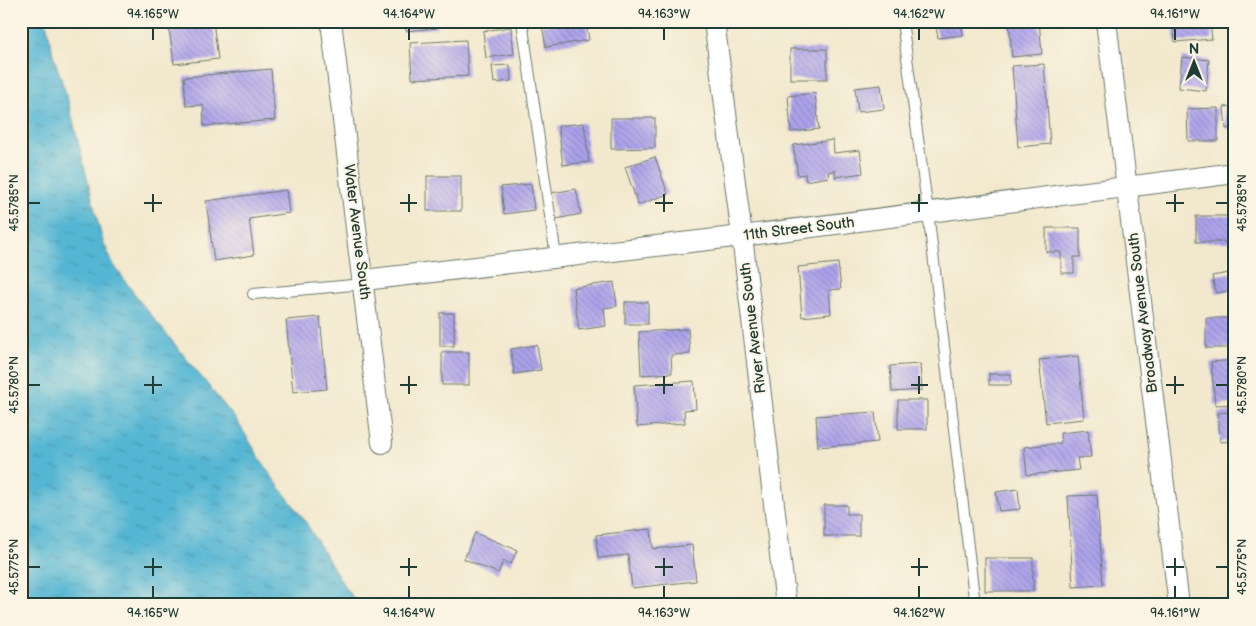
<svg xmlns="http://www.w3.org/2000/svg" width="1256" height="626" font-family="'Balsamiq Sans',sans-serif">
<defs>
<pattern id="water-ripples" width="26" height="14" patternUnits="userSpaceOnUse" patternTransform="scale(1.25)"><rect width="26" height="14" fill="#54b6d3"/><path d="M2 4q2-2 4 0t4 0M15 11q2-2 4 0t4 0" fill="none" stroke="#4595ac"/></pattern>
<pattern id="building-back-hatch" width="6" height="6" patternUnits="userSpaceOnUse" patternTransform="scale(1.25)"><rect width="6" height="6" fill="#ada2ec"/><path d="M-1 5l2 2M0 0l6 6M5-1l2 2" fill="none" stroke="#8c85c0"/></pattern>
</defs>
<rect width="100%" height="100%" fill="#fcf5e5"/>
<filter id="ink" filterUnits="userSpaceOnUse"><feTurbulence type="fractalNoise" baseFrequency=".02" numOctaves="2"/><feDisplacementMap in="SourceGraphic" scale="10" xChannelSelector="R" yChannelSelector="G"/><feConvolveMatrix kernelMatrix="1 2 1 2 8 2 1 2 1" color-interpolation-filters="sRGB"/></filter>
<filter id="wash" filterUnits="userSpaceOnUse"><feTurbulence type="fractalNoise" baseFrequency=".0096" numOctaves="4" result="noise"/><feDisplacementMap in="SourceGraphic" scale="20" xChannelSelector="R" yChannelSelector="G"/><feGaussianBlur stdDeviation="1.12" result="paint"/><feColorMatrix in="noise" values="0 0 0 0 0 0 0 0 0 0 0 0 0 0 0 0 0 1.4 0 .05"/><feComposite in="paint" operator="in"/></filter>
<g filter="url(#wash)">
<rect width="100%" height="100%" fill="#f2e8cd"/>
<path fill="url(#water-ripples)" stroke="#3a7a84" d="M21,21H46L53,54L68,100L102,239L113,264L138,299L237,421L269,473L305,521L344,586L359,605H21Z"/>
<g id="blocks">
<g fill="url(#building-back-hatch)">
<path d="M168,21H213L218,59L174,64Z"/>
<path d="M405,21H437V28L406,31Z"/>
<path d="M568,21H586L589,40L546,47L542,25Z"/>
<rect x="787" y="21" width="26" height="2"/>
<path d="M935,21H961L963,35L938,38Z"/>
<path d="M1009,21H1039L1042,54L1012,57Z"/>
<path d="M1173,21H1210L1212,39L1175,42Z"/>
<path d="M511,27L514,54L486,58L483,31Z"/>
<path d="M466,40L468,76L412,79L410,43Z"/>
<rect x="790" y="49" width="37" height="30"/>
<path d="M1182,57L1209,60L1206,91L1179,88Z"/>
<path d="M1044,64L1050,144L1018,147L1012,66Z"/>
<path d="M510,65L511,81L494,83L492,66Z"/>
<path d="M271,69L275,120L204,126L203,105L186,106L184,77Z"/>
<path d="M881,85L884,109L858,112L855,88Z"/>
<path d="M815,93L819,129L791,132L788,96Z"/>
<path d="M1235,106V128L1226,129L1224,107Z"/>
<path d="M1218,108V141H1188L1187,109Z"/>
<path d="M611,118H655V148L611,149Z"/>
<path d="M584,123L589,162L563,165L558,126Z"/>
<path d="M833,140L834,153L860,150L863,173L835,177V170L828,172L829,177L806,181L805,174L798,175L793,145Z"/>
<path d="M655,157L668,194L638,205L625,167Z"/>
<rect x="427" y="176" width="34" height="35"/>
<path d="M531,184L534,210L504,214L501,187Z"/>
<path d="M576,189L581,214L556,219L551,193Z"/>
<path d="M286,190L289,213L249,219L254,255L214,261L206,201Z"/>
<rect x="1196" y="216" width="35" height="26"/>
<path d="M1046,228H1080V257H1074V273H1061V252H1046Z"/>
<path d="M838,263L841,289L829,290L831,314L802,317L798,267Z"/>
<path d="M1235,272V290L1216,293L1212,276Z"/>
<path d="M614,282L617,306L604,308L606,326L579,330L573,288Z"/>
<rect x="625" y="302" width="23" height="22"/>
<rect x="440" y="313" width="14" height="33"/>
<path d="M320,317L327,389L293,392L286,320Z"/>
<rect x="1206" y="318" width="29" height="30"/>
<path d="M688,329L690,354L671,355L672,373L641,375L639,332Z"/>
<path d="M537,345L541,370L514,374L511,349Z"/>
<rect x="442" y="352" width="27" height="33"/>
<path d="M1078,356L1084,419L1046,423L1039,360Z"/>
<path d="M1235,360V404L1215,405L1211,362Z"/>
<path d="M920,364L922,390L892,392L890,366Z"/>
<rect x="989" y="374" width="22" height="11"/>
<path d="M694,381L696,409L684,410L685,423L637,427L634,385Z"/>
<rect x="898" y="400" width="29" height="29"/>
<path d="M1235,411V441L1220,442L1218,413Z"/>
<path d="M875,412L878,442L818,447L816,416Z"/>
<path d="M1088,430L1091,457L1077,458L1079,470L1027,475L1024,447L1061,443L1060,433Z"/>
<path d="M1018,489L1020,509L999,511L996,492Z"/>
<path d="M1097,495L1103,585L1073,587L1068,496Z"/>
<path d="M824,505H847V514H859V536H824Z"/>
<path d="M651,529L653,549L692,545L696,581L632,588L628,555L598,558L596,535Z"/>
<path d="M475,533L517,550L511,564L503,561L498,573L464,559Z"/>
<rect x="985" y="558" width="48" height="33"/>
<path d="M919,600L920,605H873V603Z"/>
</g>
</g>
</g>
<g filter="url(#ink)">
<use href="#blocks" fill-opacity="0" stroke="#69796a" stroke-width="1"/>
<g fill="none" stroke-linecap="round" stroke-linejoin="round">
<g stroke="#69796a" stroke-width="12">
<g id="lane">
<path d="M522,21L556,257"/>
<path d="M902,21L928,212L975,605"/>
<path d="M253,294L364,284"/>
</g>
</g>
<g stroke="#69796a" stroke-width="22">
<g id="street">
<path d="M331,21L382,443"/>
<path d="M714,21L742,236L786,605"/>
<path d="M1106,21L1179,605"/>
<path d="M364,280L742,236L1235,173"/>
</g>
</g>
<use href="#lane" stroke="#fff" stroke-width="10"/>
<use href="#street" stroke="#fff" stroke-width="20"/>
</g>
</g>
<path fill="none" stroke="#1f3d34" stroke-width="2" d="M153,28V40M409,28V40M664,28V40M919,28V40M1175,28V40M153,194V212M409,194V212M664,194V212M919,194V212M1175,194V212M28,203H40M144,203H162M400,203H417M655,203H673M911,203H928M1166,203H1184M1216,203H1228M153,376V394M409,376V394M664,376V394M919,376V394M1175,376V394M28,385H40M144,385H162M400,385H417M655,385H673M911,385H928M1166,385H1184M1216,385H1228M153,558V576M409,558V576M664,558V576M919,558V576M1175,558V576M28,567H40M144,567H162M400,567H417M655,567H673M911,567H928M1166,567H1184M1216,567H1228M153,586V598M409,586V598M664,586V598M919,586V598M1175,586V598"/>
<g text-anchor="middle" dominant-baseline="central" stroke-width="4" stroke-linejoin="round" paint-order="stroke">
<g font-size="15" fill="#1f3d34" stroke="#fcf5e5">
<text transform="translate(799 229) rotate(-7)">11th Street South</text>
<text transform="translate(357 232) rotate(83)">Water Avenue South</text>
<text transform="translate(1143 313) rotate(-97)">Broadway Avenue South</text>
<text transform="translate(753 328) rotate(-97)">River Avenue South</text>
</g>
</g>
<rect width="1256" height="626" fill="none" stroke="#fcf5e5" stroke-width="55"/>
<g transform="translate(1194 62)" stroke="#fcf5e5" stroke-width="4" paint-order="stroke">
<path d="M0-4L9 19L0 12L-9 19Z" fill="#1f3d34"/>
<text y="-8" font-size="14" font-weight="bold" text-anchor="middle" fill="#1f3d34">N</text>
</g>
<rect x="28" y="28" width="1200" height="570" fill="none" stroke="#1f3d34" stroke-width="2"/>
<g font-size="12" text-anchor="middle" fill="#1f3d34">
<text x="153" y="18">94.165°W</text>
<text x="409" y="18">94.164°W</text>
<text x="664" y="18">94.163°W</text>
<text x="919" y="18">94.162°W</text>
<text x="1175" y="18">94.161°W</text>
<text transform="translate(14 203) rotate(-90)" y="4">45.5785°N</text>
<text transform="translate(1242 203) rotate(-90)" y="4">45.5785°N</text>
<text transform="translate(14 385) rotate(-90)" y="4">45.5780°N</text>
<text transform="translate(1242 385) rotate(-90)" y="4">45.5780°N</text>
<text transform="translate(14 567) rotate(-90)" y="4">45.5775°N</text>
<text transform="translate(1242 567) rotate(-90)" y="4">45.5775°N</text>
<text x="153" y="617">94.165°W</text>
<text x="409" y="617">94.164°W</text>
<text x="664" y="617">94.163°W</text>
<text x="919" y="617">94.162°W</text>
<text x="1175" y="617">94.161°W</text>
</g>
</svg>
